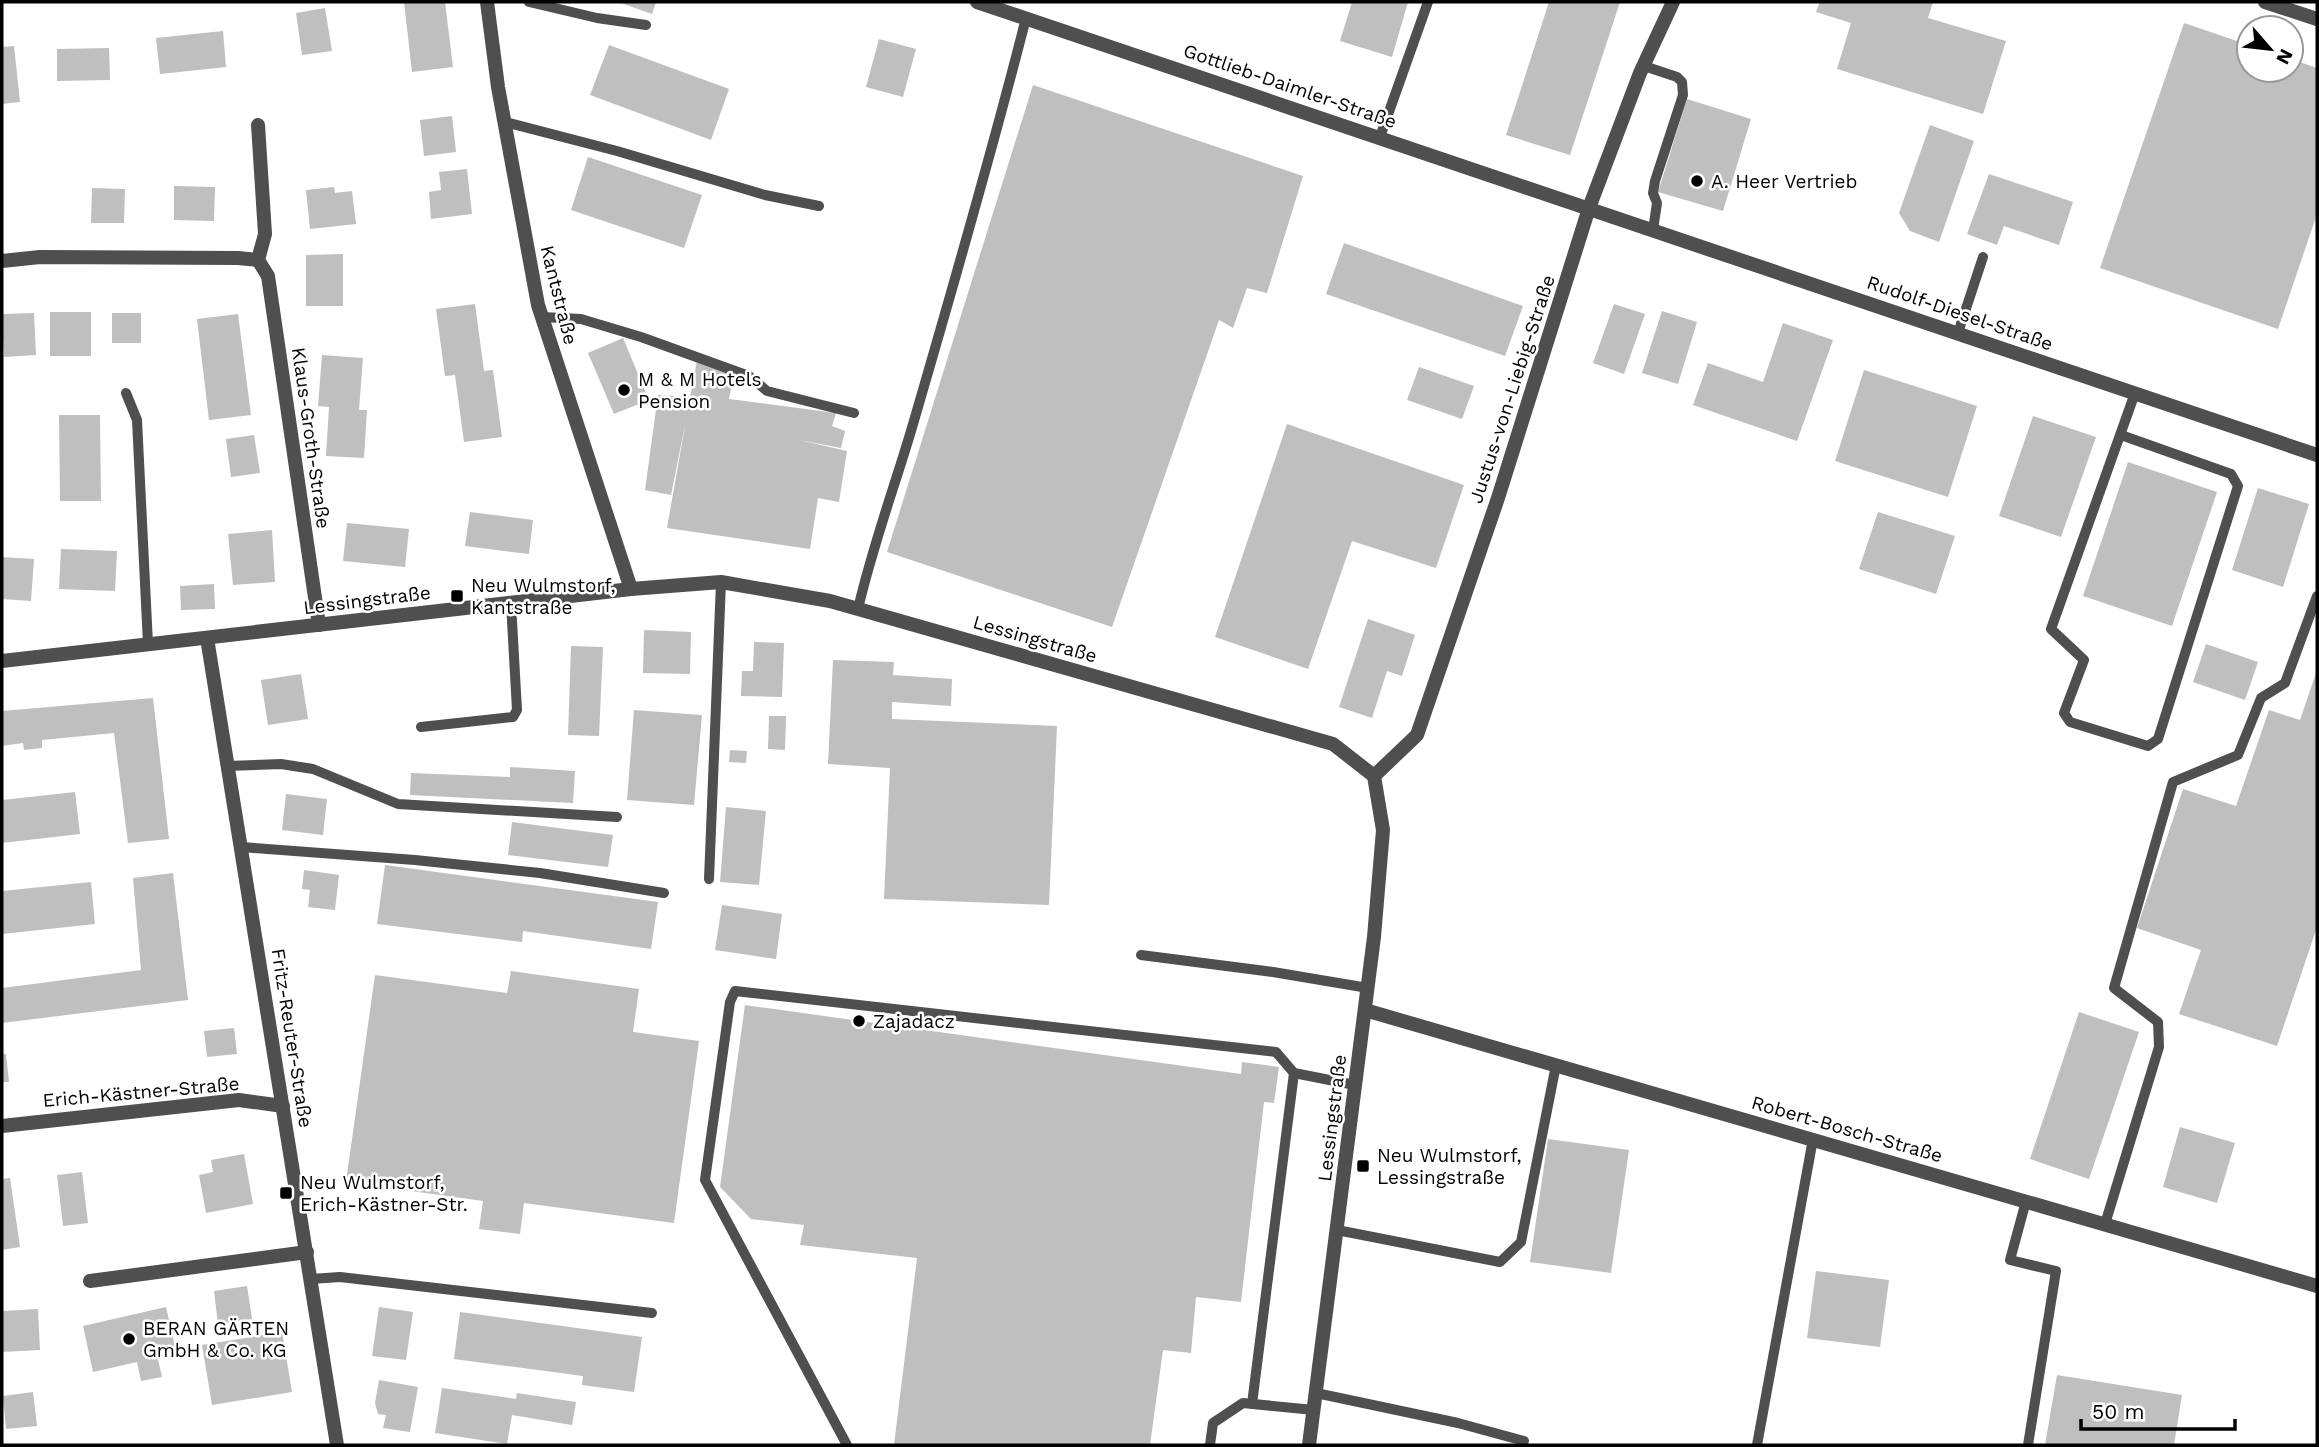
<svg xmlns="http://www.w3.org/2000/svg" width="2319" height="1447" font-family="'Work Sans',sans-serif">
<rect width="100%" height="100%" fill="#fff"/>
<g fill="#bfbfbf">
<path d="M404,2H445L453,67L412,72Z"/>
<path d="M618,2H656L652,14Z"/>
<path d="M1352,2H1408L1392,57L1340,41Z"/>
<path d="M1549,2H1620L1570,155L1506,135Z"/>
<path d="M1820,2H1933L1928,18L2006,41L1983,114L1837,69L1851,23L1816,12Z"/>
<path d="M325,8L332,51L302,55L296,13Z"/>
<path d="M2184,23L2249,45V70H2291V59L2317,68V214L2278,329L2100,268Z"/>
<path d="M223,31L226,67L160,74L156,38Z"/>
<path d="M879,39L916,49L903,97L866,87Z"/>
<path d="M609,45L729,89L711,140L590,95Z"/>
<path d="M14,46L20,102L2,104V47Z"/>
<path d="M109,48L110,80L57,81V49Z"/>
<path d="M1033,85L1303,176L1267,293L1247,288L1233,328L1219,320L1112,627L887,552Z"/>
<path d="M1687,99L1751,119L1723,211L1658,192Z"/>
<path d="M452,116L456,152L424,156L420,120Z"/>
<path d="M1930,125L1974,141L1939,242L1910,231L1899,213Z"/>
<path d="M588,157L702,195L684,248L571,210Z"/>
<path d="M467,169L472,214L431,219L429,192L441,190L439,172Z"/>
<path d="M1989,174L2073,202L2059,245L2004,226L1997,245L1967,234Z"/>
<path d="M174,186L215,187L214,221L174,220Z"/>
<path d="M334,187L335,193L352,191L356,224L310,229L306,190Z"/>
<path d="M92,188L125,189L124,223H91Z"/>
<path d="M1344,243L1523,306L1505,356L1326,294Z"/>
<path d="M343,254V306H306V255Z"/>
<path d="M475,304L484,371L493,370L502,437L464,442L455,375L445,376L436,309Z"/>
<path d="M1614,304L1645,314L1624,374L1593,363Z"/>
<path d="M1662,311L1697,322L1678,384L1642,373Z"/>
<rect x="50" y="312" width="41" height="44"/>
<path d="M34,313L36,355L4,357L2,314Z"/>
<rect x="112" y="313" width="29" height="30"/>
<path d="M238,314L251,415L209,420L197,319Z"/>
<path d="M1783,323L1833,340L1797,441L1693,405L1708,363L1763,382Z"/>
<path d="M623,338L649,400L614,414L588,353Z"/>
<path d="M322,355L363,358L359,410H367L364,458L326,456L329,407L318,406Z"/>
<path d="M697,361L734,374L729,399L836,413L832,426L845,431L841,448L799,440L847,451L839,502L818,498L810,549L667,528L686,420L671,495L645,490L658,395L690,397Z"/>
<path d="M1419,367L1474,386L1462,419L1407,400Z"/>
<path d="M1864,370L1977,406L1948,497L1835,461Z"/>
<path d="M59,415H100L101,501H60Z"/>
<path d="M2033,416L2096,437L2061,537L1999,516Z"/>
<path d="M1287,424L1464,485L1436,568L1352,541L1308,669L1215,637Z"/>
<path d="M254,435L260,473L231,477L226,439Z"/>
<path d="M2128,462L2217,492L2172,626L2083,596Z"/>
<path d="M2258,488L2309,504L2283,587L2232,570Z"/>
<path d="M470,512L533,520L529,554L465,546Z"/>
<path d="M1878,512L1955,536L1936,594L1859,569Z"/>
<path d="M347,523L409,529L405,567L343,561Z"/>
<path d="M272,530L275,582L233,585L228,534Z"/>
<path d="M61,549L117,551L115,591L59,589Z"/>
<path d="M2,557L34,559L31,601L2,599Z"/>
<path d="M214,584L215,609L181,610L180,586Z"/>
<path d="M1368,619L1415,635L1402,676L1387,671L1372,718L1339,707Z"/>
<path d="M644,630L691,632L690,674L643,673Z"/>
<path d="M754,642L784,643L782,697L741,696L742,671H753Z"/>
<path d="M2206,644L2258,662L2245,700L2193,682Z"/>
<path d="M571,646L603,647L599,736L568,735Z"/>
<path d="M833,660L894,662L893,675L952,679L951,706L892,702V719L1057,726L1049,905L884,899L890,768L828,764Z"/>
<path d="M2317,670V927L2277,1046L2179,1014L2201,950L2137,928L2183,789L2236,806L2269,710L2300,720Z"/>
<path d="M301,674L308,719L268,725L261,680Z"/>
<path d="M153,698L169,839L128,843L114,733L42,740V748L24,750L23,743L2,746V711Z"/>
<path d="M634,710L702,715L694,805L627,800Z"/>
<path d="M769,716H786L785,750L768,749Z"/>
<path d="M730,750L747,751L746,763L729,762Z"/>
<path d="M510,767L575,771L573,803L410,795L411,773L510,777Z"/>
<path d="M75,792L80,834L2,843V800Z"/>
<path d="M286,794L327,799L323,835L282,830Z"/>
<path d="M726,807L766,811L759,885L720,882Z"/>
<path d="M512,822L613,835L608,867L508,855Z"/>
<path d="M385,865L658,902L651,949L523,931L522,942L377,924Z"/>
<path d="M304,870L339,875L335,910L308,907L310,890L302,889Z"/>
<path d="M173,873L188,1000L2,1023V988L141,970L133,878Z"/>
<path d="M91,882L95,924L2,934V891Z"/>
<path d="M722,905L782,914L776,959L715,950Z"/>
<path d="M511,971L639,989L633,1032L699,1041L674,1223L524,1203L520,1234L479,1229L483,1201L346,1182L375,975L507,993Z"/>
<path d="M745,1005L1241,1074L1242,1062L1279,1067L1274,1103L1264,1102L1241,1302L1196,1297L1191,1353L1163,1350L1150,1445H894L917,1258L800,1245L804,1225L751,1219L720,1187Z"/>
<path d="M2079,1012L2139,1032L2089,1179L2030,1159Z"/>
<path d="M234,1028L237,1054L207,1057L204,1031Z"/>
<path d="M2,1054H6L9,1082H2Z"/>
<path d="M2180,1127L2235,1143L2217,1203L2163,1187Z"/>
<path d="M1548,1139L1629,1150L1611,1273L1530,1262Z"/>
<path d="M244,1154L253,1204L206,1213L199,1175L213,1172L211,1160Z"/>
<path d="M82,1172L88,1223L63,1226L57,1175Z"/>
<path d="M10,1178L20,1247L2,1250V1179Z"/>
<path d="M1816,1271L1889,1280L1880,1347L1807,1338Z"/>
<path d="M247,1286L252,1319L218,1324L214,1291Z"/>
<path d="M166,1307L176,1351L157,1355L162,1377L141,1381L137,1362L93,1372L83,1326Z"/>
<path d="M379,1307L413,1312L406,1360L372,1356Z"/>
<path d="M38,1309L40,1350L2,1352V1311Z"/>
<path d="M460,1312L642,1337L634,1392L582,1385L583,1376L454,1359Z"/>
<path d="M282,1332L292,1392L212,1405L202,1345Z"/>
<path d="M2057,1375L2182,1395L2174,1445H2045Z"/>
<path d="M379,1380L418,1387L410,1432L383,1428L386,1415L378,1414L375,1403Z"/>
<path d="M442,1388L516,1399L517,1393L576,1402L572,1425L512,1415L507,1444L435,1433Z"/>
<path d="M33,1392L37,1426L6,1429L3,1396Z"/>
</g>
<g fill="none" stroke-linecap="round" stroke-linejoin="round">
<g stroke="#4f4f4f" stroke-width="10">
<path d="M529,2L597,18L646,25"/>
<path d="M1644,66L1677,77L1682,82L1683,95L1655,181L1653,193L1657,203L1653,230"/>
<path d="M505,122L617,151L765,195L819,206"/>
<path d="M1380,137L1428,2"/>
<path d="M542,317L581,319L641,337L749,376L767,391L854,413"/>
<path d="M1958,333L1983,257"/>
<path d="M126,393L137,420L148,644"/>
<path d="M2121,435L2231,474L2238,486L2158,739L2148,746L2070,722L2064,713L2084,660L2051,629L2135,393"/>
<path d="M858,609C872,548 893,491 911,431C951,294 991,156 1026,18"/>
<path d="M421,727L513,717L517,710L511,603"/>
<path d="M227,766L281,764L313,769L398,804L617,817"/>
<path d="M241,847L415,860L540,873L664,893"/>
<path d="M709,879L721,582"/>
<path d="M1141,955L1273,972L1368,988"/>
<path d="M2026,1201L2010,1260L2056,1271L2028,1445"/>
<path d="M2105,1224L2159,1047L2158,1022L2114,988L2173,782L2238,755L2261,698L2285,683L2317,596"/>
<path d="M1337,1230L1500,1262L1521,1242L1556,1065"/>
<path d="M311,1279L340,1277L652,1313"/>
<path d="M1316,1393L1458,1423L1524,1441"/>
<path d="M1252,1404L1294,1073"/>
<path d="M847,1445L705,1180L730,1002L735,991L1276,1052L1294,1073L1355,1085"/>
<path d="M1210,1445L1213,1423L1243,1403L1314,1410"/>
<path d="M1757,1445L1813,1139"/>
</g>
<g stroke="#4f4f4f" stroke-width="14">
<path d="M487,2L498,87L538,305L631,589"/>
<path d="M977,2L2317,455"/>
<path d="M2265,2L2317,19"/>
<path d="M258,125L265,234L258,260L268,276L319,625"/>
<path d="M2,261L40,257L238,258L258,260"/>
<path d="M207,638L337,1445"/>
<path d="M2,661L631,589L721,582L830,601L1333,744L1374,776L1383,830L1374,937L1309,1445"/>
<path d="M1374,776L1417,735L1498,498L1589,208L1640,73L1673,2"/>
<path d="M1365,1010L2317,1286"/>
<path d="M2,1126L239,1100L283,1106"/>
<path d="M90,1281L307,1252"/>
</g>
</g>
<g fill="#000" stroke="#fff" stroke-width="2.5">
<circle cx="1697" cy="181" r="7"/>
<circle cx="624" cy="390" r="7"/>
<rect x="450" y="589" width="14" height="14" rx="3.5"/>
<circle cx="859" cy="1021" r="7"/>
<rect x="1356" y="1159" width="14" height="14" rx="3.5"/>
<rect x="279" y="1186" width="14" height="14" rx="3.5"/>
<circle cx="129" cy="1339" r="7"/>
</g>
<g text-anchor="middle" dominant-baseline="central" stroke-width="5" stroke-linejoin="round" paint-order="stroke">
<g font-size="19" fill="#000" stroke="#fff">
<text transform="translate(1290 86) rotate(19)">Gottlieb-Daimler-Straße</text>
<text transform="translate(559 295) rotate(76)">Kantstraße</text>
<text transform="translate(1960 313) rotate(19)">Rudolf-Diesel-Straße</text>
<text transform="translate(1512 389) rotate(-72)">Justus-von-Liebig-Straße</text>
<text transform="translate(311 438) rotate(82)">Klaus-Groth-Straße</text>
<text transform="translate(367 600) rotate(-7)">Lessingstraße</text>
<text transform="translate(1035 639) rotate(16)">Lessingstraße</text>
<text transform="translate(292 1038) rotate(81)">Fritz-Reuter-Straße</text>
<text transform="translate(141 1092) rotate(-5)">Erich-Kästner-Straße</text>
<text transform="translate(1332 1118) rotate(-83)">Lessingstraße</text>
<text transform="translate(1847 1129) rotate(16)">Robert-Bosch-Straße</text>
</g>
<g font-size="19" fill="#000" stroke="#fff" text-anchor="start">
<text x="1711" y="181">A. Heer Vertrieb</text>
<text x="638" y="379">M &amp; M Hotels<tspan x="638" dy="22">Pension</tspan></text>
<text x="471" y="585">Neu Wulmstorf,<tspan x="471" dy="22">Kantstraße</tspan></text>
<text x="873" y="1021">Zajadacz</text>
<text x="1377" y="1155">Neu Wulmstorf,<tspan x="1377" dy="22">Lessingstraße</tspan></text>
<text x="300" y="1182">Neu Wulmstorf,<tspan x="300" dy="22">Erich-Kästner-Str.</tspan></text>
<text x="143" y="1328">BERAN GÄRTEN<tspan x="143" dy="22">GmbH &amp; Co. KG</tspan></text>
</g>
</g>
<rect width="2319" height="1447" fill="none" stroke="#000000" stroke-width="7"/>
<g transform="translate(2270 49) rotate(118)"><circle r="33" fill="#ffffff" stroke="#999999" stroke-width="2"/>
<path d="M0-5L12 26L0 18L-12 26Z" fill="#000000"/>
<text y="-10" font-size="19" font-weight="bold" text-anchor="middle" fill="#000000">N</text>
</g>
<path d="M2081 1419v10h154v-10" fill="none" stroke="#000000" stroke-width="3.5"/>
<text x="2092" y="1419" font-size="21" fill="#000000" stroke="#ffffff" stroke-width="5" paint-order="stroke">50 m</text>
</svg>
